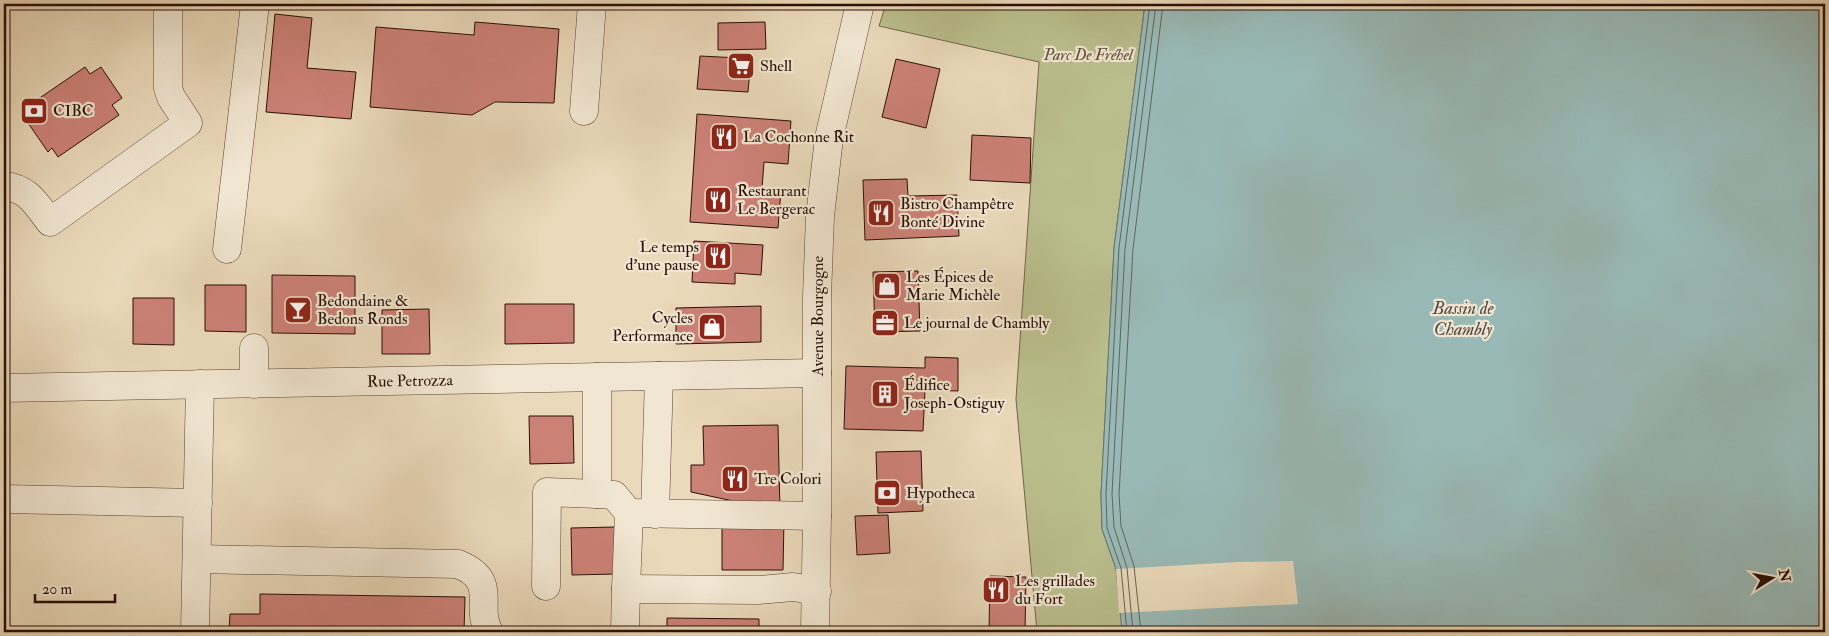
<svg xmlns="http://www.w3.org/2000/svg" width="1829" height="636" font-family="'IM FELL Double Pica',serif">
<rect width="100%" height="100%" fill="#ead9ba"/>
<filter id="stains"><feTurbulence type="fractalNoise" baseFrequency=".004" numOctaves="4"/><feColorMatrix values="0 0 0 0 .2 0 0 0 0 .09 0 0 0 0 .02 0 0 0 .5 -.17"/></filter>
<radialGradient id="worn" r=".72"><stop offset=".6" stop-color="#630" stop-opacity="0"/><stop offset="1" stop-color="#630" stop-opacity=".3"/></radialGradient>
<path fill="#babe8d" stroke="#72664a" d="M886,4H1145L1114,248L1101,494L1102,529L1116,569L1126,632H1037L1016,399L1039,62L879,26Z"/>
<path fill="#99b9b6" stroke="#6d7570" d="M1145,4H1825V632H1122L1116,569L1102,529L1101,494L1114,248Z"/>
<path fill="#ead9ba" d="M1293,561L1298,604L1119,613L1116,569L1238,562Z"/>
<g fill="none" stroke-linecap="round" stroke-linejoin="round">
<g stroke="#62645e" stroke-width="1">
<path d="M1127,632L1121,568L1107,528L1106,494L1119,248L1150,4"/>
<path d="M1133,632L1127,568L1114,527L1112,494L1125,249L1156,4"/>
<path d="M1141,632L1134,566L1121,526L1119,494L1133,249L1163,4"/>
</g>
</g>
<g fill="#cc8177" stroke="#2a0f06">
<path d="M275,14L312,18L307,68L356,72L351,119L266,112Z"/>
<path d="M475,22L559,29L554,103L495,102L472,115L370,107L376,27L474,35Z"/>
<path d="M765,22L766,49L718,50V23Z"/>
<path d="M744,54L754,67L750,69L748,92L697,89L700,56L740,58Z"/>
<path d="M896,59L940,69L926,128L882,117Z"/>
<path d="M85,67L90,74L101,67L122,98L112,105L119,115L58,157L52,148L48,152L26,120L31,117L25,108Z"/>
<path d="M697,114L791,121L788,164L764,162L762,189L781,190L778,228L690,222Z"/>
<path d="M972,135L1031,138L1030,183L970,180Z"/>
<path d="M907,179L908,196L957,195L959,236L865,240L863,180Z"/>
<path d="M694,241L763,245L761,275L735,273V284L692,282Z"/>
<path d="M918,271L920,331L875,332L873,272Z"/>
<path d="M272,275L355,276V334L272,333Z"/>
<path d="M205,285H246V332L205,331Z"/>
<path d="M133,298H174V345L133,344Z"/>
<path d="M505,304H574V343L505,344Z"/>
<path d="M761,306V342L676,344V308Z"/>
<path d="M429,309L430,354H382V310Z"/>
<path d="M925,357L958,358V391L925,390L923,431L844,429L846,366L925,368Z"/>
<path d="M529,416H573L574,463L530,464Z"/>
<path d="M778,425L780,511L691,492V465H704L703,426Z"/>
<path d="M921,451L923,511L878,513L876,452Z"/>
<path d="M888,515L890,553L857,555L855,516Z"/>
<path d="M722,519H784L783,570H722Z"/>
<path d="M615,527L616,574L572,575L571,528Z"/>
<path d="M990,576L1026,577L1025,632H938V630L989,631Z"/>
<path d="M260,594L465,597L464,632H229L230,614H260Z"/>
<path d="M667,618L759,619V632H667Z"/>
</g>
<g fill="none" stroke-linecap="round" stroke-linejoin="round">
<g stroke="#5a4233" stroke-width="29">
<g id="minor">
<path d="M584,111L592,4"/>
<path d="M4,186C28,188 36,204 50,222L188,123L171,97L168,88V4"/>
<path d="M227,249L255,4"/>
<path d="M254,348V384"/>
<path d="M597,377V494L614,495L629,513"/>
<path d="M4,388L817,373"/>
<path d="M4,499L198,503"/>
<path d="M655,514L659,376"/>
<path d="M197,559L458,564C500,581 474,605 489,632"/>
<path d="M546,586L547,492L597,494"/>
<path d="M626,589L629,513L817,516"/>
<path d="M195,632L200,384"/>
<path d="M625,632L626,589L759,590L793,587L817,591"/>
<path d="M815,632L817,516V297L820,216L829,138L860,4"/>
</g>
</g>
<use href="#minor" stroke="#f1e6d2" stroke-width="28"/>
</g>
<defs>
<g id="supermarket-square" transform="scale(1.4375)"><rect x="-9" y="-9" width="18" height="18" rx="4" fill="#8f2418" stroke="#f1e6d2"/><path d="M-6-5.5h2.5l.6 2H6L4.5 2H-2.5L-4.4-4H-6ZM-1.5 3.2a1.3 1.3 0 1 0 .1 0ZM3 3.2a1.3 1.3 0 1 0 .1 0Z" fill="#fff"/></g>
<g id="bank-square" transform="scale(1.4375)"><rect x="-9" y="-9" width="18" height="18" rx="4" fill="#8f2418" stroke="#f1e6d2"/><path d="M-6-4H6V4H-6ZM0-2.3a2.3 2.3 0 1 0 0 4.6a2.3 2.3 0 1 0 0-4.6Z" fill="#fff"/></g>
<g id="restaurant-square" transform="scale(1.4375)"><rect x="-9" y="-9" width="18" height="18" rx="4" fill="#8f2418" stroke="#f1e6d2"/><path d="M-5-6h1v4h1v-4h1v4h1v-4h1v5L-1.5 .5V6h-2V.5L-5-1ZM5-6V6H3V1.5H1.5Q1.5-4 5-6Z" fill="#fff"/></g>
<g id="shop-square" transform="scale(1.4375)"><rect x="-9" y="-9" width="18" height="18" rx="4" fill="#8f2418" stroke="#f1e6d2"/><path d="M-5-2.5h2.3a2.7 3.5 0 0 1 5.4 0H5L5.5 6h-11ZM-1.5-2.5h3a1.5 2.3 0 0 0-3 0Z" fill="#fff"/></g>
<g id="bar-square" transform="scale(1.4375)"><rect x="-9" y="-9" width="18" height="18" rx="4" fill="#8f2418" stroke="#f1e6d2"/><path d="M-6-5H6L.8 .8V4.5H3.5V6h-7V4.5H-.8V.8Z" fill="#fff"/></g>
<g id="office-square" transform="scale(1.4375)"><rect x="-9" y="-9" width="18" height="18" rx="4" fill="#8f2418" stroke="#f1e6d2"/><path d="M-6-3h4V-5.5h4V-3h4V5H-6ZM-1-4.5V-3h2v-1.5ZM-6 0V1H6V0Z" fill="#fff"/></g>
<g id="building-square" transform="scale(1.4375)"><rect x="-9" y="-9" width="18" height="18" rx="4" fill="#8f2418" stroke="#f1e6d2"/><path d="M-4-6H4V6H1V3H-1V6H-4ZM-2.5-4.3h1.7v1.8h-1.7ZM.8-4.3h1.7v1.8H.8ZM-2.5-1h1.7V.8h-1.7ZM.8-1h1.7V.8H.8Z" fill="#fff"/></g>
</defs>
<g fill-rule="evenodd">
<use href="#supermarket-square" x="741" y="66"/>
<use href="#bank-square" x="34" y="111"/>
<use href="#restaurant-square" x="724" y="137"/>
<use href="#restaurant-square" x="718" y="200"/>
<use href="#restaurant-square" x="881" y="213"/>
<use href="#restaurant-square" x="718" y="256"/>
<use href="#shop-square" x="887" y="286"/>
<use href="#bar-square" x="298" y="310"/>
<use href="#office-square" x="885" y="323"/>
<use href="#shop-square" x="712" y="327"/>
<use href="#building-square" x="885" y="394"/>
<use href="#restaurant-square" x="735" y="479"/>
<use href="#bank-square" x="887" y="493"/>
<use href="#restaurant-square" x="996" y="590"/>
</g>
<g text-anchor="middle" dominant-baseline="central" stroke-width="4.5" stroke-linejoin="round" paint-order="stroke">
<g font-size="16" font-style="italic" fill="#5c4c35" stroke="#f1e6d2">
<text x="1088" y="55">Parc De Fréhel</text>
</g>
<g font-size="16" fill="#2a0f06" stroke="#f1e6d2" text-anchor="start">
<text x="760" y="66">Shell</text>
<text x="53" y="111">CIBC</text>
<text x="743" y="137">La Cochonne Rit</text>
<text x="737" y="191">Restaurant<tspan x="737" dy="18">Le Bergerac</tspan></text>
<text x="900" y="204">Bistro Champêtre<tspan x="900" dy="18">Bonté Divine</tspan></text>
<text x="699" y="247" text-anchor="end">Le temps<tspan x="699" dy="18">d'une pause</tspan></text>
<text x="906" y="277">Les Épices de<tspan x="906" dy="18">Marie Michèle</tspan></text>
<text x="317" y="301">Bedondaine &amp;<tspan x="317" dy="18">Bedons Ronds</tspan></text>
<text x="693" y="318" text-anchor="end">Cycles<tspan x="693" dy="18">Performance</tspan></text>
<text x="904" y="323">Le journal de Chambly</text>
<text x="904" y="385">Édifice<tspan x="904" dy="18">Joseph-Ostiguy</tspan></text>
<text x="754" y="479">Tre Colori</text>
<text x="906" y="493">Hypotheca</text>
<text x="1015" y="581">Les grillades<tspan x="1015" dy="18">du Fort</tspan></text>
</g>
<g font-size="16" fill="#2a0f06" stroke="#f1e6d2">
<text transform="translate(818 316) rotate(-90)">Avenue Bourgogne</text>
<text transform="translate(410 381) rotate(-1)">Rue Petrozza</text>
</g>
<g font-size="18" font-style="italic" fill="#514a44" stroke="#f1e6d2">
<text x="1463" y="308">Bassin de<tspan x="1463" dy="21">Chambly</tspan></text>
</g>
</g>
<rect width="1829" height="636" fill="none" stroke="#ead9ba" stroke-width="20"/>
<rect x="5" y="5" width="1819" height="626" fill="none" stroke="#2a0f06" stroke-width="2.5"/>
<rect x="10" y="10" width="1809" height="616" fill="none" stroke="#2a0f06"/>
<g transform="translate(1772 578) rotate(79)" stroke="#f1e6d2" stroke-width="4" paint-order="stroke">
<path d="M0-4L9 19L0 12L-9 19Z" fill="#2a0f06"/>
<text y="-8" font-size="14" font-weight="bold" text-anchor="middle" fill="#2a0f06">N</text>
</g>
<path d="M35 594v8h80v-8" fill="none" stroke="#2a0f06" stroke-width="2.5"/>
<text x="42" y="594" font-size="15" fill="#2a0f06" stroke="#f1e6d2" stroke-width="4" paint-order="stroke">20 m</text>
<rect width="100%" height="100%" filter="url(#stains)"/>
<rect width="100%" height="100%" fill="url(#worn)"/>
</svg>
